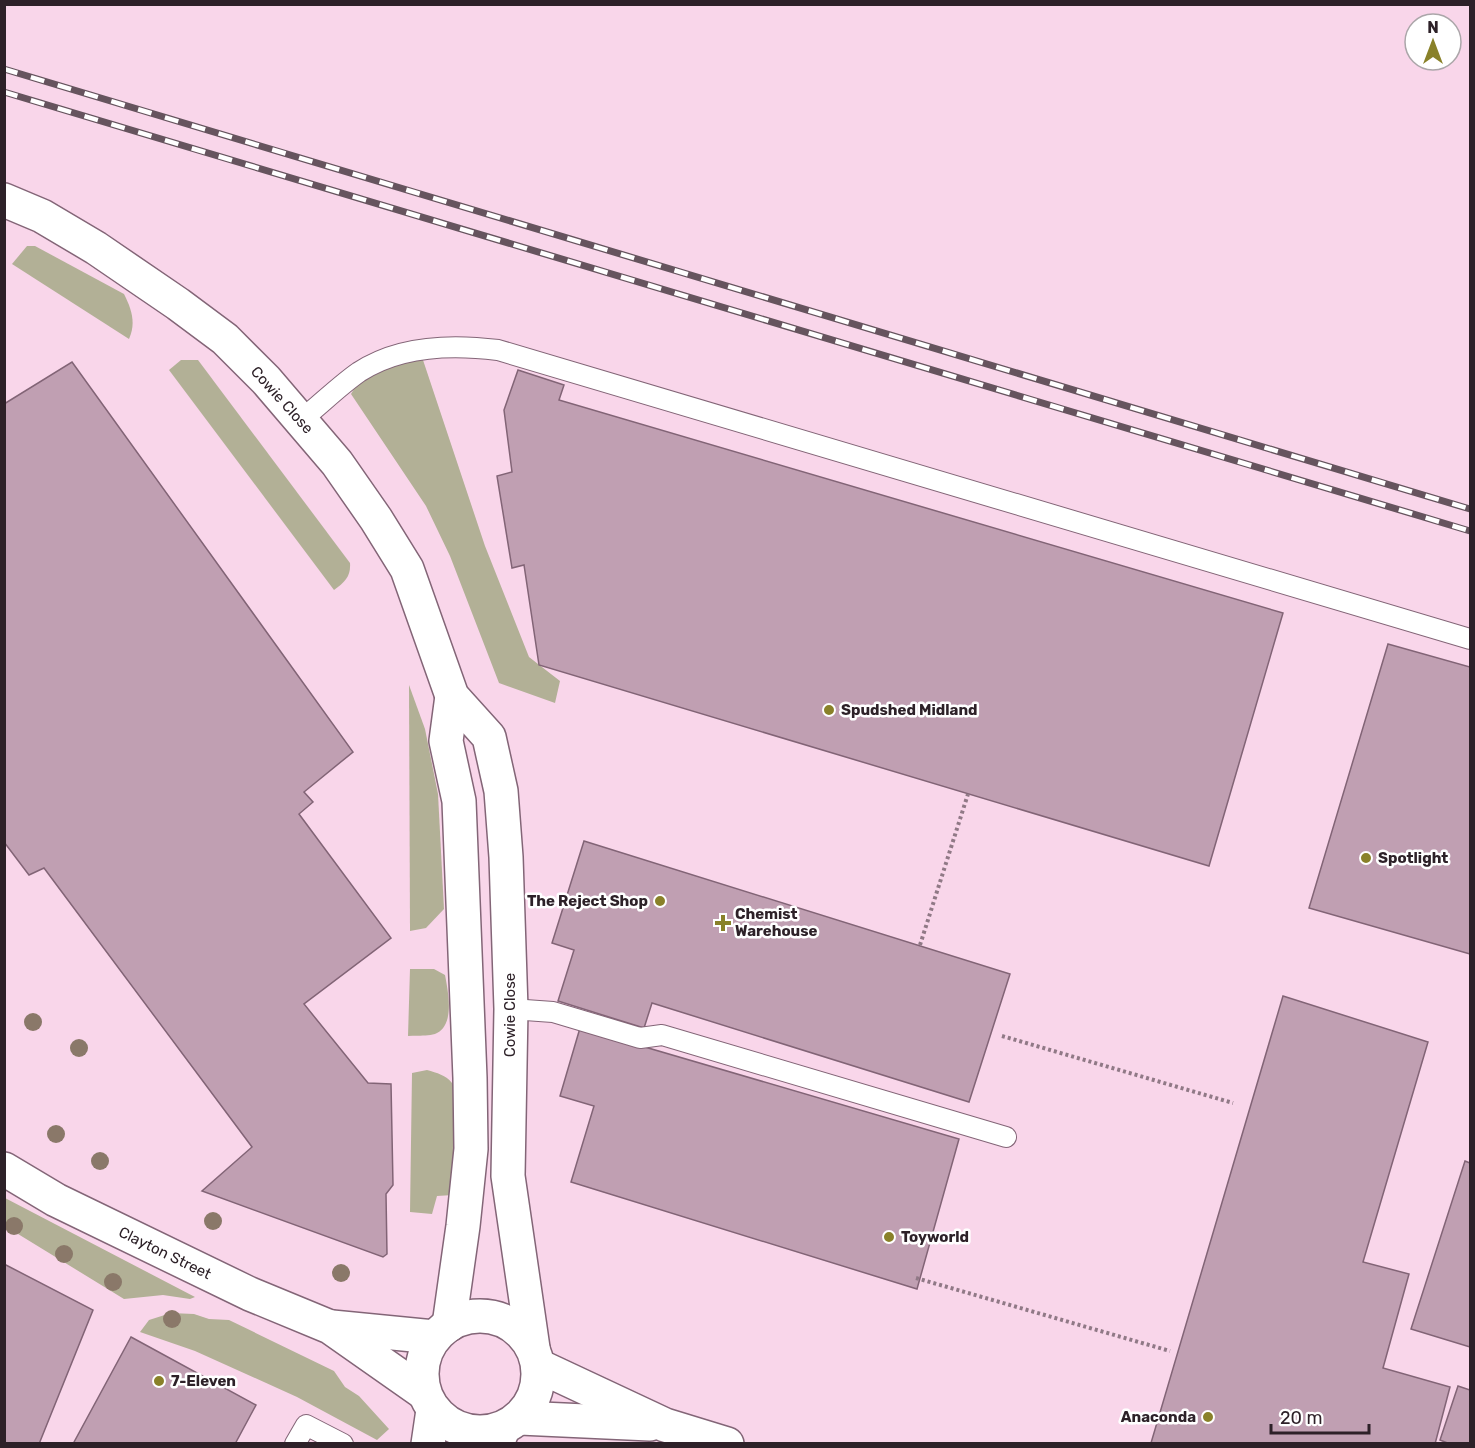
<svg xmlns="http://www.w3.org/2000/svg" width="1475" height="1448" font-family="Rubik,sans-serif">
<rect width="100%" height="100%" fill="#f9d6ea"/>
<g fill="#b2b096">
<path d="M27,246H35L124,294C132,310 136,323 129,339L12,264Z"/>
<path d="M422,357L485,546L529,657L560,681L555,703L499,683L450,556L426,506L351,394L359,381L394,363Z"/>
<path d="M181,360H198L350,563C351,576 345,582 334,590L169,370Z"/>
<path d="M409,685L425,729L438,794L444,909L426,928L410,931Z"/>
<path d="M410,969H434L445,975C448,991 455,1024 437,1033C429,1037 417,1035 408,1036Z"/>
<path d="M427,1070C437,1073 446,1075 452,1083C468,1103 455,1169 453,1195L437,1196L432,1214L410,1212L412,1073Z"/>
<path d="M4,1198H5L195,1297L190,1299L163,1295L124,1299L5,1226Z"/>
<path d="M171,1313L194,1314L209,1319L229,1320L334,1371L345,1387L359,1396L389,1429L377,1440L297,1397L195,1351L140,1332L149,1320Z"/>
</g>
<g fill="#c09fb2" stroke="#826476" stroke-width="1.5">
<path d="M72,362L353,752L304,792L313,802L299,814L391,938L304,1004L368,1083L391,1084L393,1185L386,1194L387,1254L383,1257L202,1191L252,1147L44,868L29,875L4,842V404Z"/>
<path d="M518,370L564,385L559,400L1283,613L1209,866L539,665L524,565L512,568L497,476L512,472L504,410Z"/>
<path d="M1388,644L1470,667V954L1309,908Z"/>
<path d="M584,841L1010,974L969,1102L652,1003L644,1028L558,1001L574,950L552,943Z"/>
<path d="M1283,996L1428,1042L1363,1262L1409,1274L1383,1368L1450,1387L1435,1444L1151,1443Z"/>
<path d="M580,1028L959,1139L917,1289L571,1182L594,1106L560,1096Z"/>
<path d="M1465,1161L1470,1163V1347L1411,1329Z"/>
<path d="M4,1264L93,1310L39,1444H4Z"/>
<path d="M131,1337L256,1405L235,1444H73Z"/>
<path d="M1458,1386L1470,1390V1444H1450L1440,1440Z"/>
</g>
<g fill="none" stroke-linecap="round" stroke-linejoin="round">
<g stroke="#836577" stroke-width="22">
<g id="service">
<path d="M301,420C320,405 339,386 359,372C400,345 451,344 498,350L1470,639"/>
<path d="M511,1009L553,1012L640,1038L662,1035L1006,1137"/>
<path d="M295,1444L306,1425L343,1444"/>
</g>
</g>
<g stroke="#836577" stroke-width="36">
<g id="minor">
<path d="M4,200L42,216L96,248L178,304L225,339L266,380L337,463L376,519L407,569L452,696L489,737L501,791L506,857L511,1009L508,1176L533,1348"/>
<path d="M449,1325L463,1226L471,1149L470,1078L459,801L446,741L452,696"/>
<path d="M428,1444L433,1410"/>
<path d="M497,1444L503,1429"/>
</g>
</g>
<g stroke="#836577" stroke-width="36">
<g id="secondary">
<path d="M4,1169L56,1200L250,1294L330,1327L424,1393"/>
<circle cx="480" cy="1374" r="58"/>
<path d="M332,1327L434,1337"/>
<path d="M539,1366L665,1425L727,1444"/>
<path d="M520,1418L650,1424"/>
</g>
</g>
<g stroke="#907986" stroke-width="4" stroke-dasharray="3 3" stroke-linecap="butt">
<path d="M920,945L968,794"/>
<path d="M1002,1036L1233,1103"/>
<path d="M916,1278L1170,1351"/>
</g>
<use href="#service" stroke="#fff" stroke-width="20"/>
<use href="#minor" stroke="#fff" stroke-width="33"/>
<use href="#secondary" stroke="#fff" stroke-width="33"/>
<g stroke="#66545e" stroke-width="7">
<g id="rail">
<path d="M4,69L1470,509"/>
<path d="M4,92L1470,531"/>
</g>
</g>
<use href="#rail" stroke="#fff" stroke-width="4.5" stroke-dasharray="14" stroke-linecap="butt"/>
</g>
<g fill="#8a7869">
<circle cx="33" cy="1022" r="9"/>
<circle cx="79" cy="1048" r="9"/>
<circle cx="56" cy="1134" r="9"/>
<circle cx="100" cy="1161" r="9"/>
<circle cx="213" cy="1221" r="9"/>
<circle cx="14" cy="1226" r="9"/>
<circle cx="64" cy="1254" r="9"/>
<circle cx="341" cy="1273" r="9"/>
<circle cx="113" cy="1282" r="9"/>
<circle cx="172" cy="1319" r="9"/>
</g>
<g fill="#898129" stroke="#fff" stroke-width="2">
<circle cx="829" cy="710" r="6"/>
<circle cx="1366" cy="858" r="6"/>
<circle cx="660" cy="901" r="6"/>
<path d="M720 914h6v6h6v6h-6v6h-6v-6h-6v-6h6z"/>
<circle cx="889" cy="1237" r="6"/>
<circle cx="159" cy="1381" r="6"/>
<circle cx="1208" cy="1417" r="6"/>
</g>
<g text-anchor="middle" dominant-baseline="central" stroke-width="5" stroke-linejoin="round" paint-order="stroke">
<g font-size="15" fill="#2d2128" stroke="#fff">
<text transform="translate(282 400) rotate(48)">Cowie Close</text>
<text transform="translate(510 1015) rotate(-90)">Cowie Close</text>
<text transform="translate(165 1253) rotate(26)">Clayton Street</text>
</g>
<g font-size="15" font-weight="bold" fill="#2d2128" stroke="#fff" text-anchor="start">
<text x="841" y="710">Spudshed Midland</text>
<text x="1378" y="858">Spotlight</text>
<text x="648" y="901" text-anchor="end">The Reject Shop</text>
<text x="735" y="914">Chemist<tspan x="735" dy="17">Warehouse</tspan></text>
<text x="901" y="1237">Toyworld</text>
<text x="171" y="1381">7-Eleven</text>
<text x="1196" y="1417" text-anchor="end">Anaconda</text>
</g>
</g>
<rect width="1475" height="1448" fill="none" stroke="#2d2128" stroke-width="12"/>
<g transform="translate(1433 42)"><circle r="28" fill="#ffffff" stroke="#aba6a9" stroke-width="1.5"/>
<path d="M0-4.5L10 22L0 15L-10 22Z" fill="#898129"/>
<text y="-9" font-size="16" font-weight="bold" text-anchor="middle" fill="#2d2128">N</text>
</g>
<path d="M1271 1424v9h98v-9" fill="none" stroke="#2d2128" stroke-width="3"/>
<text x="1280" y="1424" font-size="18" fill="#2d2128" stroke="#ffffff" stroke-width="4.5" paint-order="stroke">20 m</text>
</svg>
